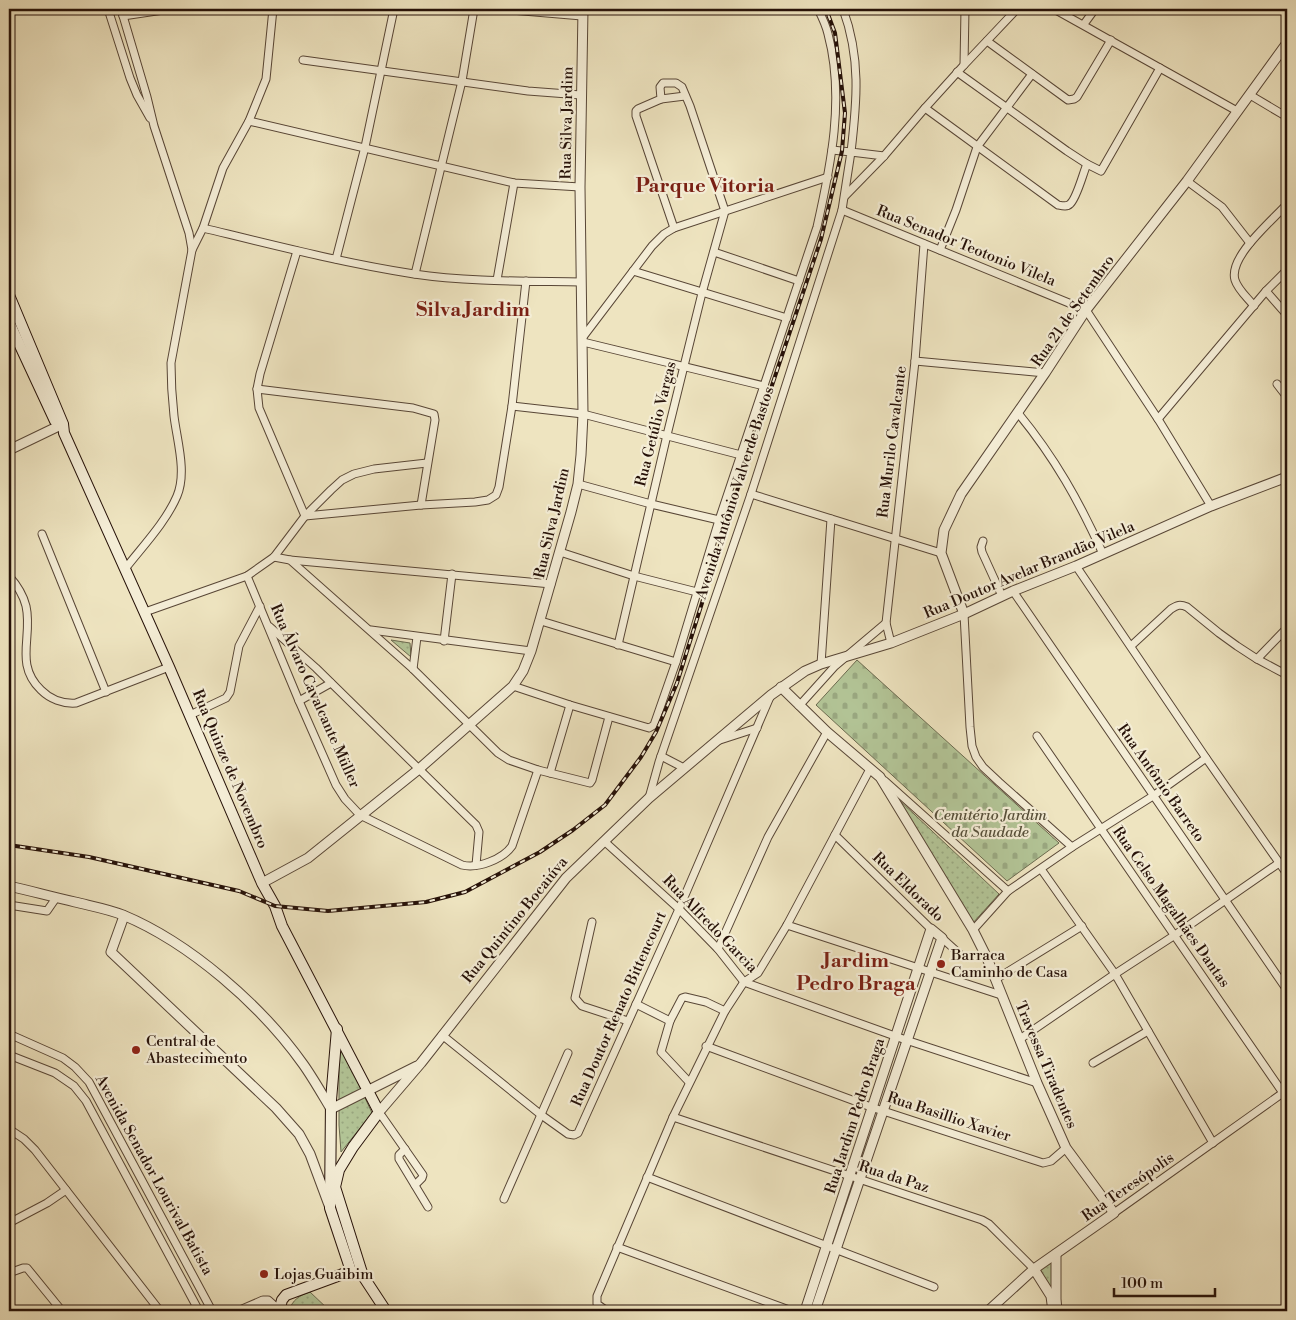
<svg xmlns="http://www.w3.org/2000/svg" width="1296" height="1320" font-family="'Libre Bodoni',serif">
<defs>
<pattern id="green-dots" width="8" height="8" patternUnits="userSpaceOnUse" patternTransform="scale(1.25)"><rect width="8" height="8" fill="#b3c597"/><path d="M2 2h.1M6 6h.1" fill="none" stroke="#9aa881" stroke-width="1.8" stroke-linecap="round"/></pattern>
<pattern id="cemetery-stones" width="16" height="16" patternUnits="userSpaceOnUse" patternTransform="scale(1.25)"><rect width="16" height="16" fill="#b3c597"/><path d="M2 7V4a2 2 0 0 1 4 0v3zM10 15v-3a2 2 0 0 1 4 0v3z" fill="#9aa881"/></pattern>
</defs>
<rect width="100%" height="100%" fill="#eee4c0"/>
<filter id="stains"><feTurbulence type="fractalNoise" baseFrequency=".004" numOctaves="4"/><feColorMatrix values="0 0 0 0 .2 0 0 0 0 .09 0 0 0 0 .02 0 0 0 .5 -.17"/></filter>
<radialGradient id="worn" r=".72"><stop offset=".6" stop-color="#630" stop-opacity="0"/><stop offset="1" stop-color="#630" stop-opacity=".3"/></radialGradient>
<g fill="url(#green-dots)" stroke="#6c6b50">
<path d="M391,640L410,643L411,657Z"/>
<path d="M898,799L999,894L972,924Z"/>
<path d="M342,1051L344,1052L372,1113L341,1152L339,1125V1054Z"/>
<path d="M1054,1258L1053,1295L1036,1270Z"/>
<path d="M310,1292L330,1311H289C292,1300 300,1295 310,1292Z"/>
</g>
<path fill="url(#cemetery-stones)" stroke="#6c6b50" d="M857,660L1059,843L1007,881L816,705Z"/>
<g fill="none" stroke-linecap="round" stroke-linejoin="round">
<g stroke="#584636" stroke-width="9">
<g id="minor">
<path d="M108,9L130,78L137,95L150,118"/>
<path d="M121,9L147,97L154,126L189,233L192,250L171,363C171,381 172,398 174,416C177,441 187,472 177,496C166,522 142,547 125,569"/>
<path d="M498,9L582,16"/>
<path d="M843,9C861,58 857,101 851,152L884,156"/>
<path d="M1054,9L1237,111"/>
<path d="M1285,9L1287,10"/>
<path d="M123,16L170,9"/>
<path d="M1084,24L1095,9"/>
<path d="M987,41L1068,100L1074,99L1077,97L1111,40"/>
<path d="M303,60L528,91L581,95"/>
<path d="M964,65L1017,9"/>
<path d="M957,72L1067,151L1087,164L1101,171L1160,68"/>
<path d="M1250,95L1287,117"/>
<path d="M661,99L685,96"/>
<path d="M925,108L1058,205C1063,206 1067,207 1070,204C1077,198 1083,173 1087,164"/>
<path d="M249,121L514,183L580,187"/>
<path d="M1187,181L1222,207L1250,243"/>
<path d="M845,196L884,156L925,108L964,65L965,9"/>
<path d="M842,210L1086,310L1158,419L1211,506"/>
<path d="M203,228C273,245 343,263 414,274C468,282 527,281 581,282"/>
<path d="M192,250L203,228L223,168L249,121L266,79L273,9"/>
<path d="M940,250L956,210L977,147L1032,74"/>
<path d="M297,251L260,374L257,389L259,408L305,516"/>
<path d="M714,252L799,281"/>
<path d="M336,259L365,147L394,9"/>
<path d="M633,271L787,318"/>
<path d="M415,274L462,81L474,9"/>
<path d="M497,280L514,183"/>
<path d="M1266,291L1287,315"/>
<path d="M1254,306C1248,298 1238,290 1235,280C1228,257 1272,221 1287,204"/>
<path d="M583,337L652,246L664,234L674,228L828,177"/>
<path d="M583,342L764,386"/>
<path d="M915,361L1045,373"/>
<path d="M1277,384L1287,397"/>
<path d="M257,389L413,408L434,414L435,420L421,505"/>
<path d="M512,406L583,414L741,455"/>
<path d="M1018,413C1055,458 1079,501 1103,554"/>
<path d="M1158,419L1266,291L1287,270"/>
<path d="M578,484L651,504L719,520"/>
<path d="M751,494L941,553"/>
<path d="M305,516L421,505L475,502L488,500L496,495L499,487L512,406L526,281"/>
<path d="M42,534L106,692"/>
<path d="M983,541L981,547L982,552L1002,596"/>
<path d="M560,552L634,576L697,592"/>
<path d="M274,557L290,560L413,669L498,753L509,760L538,770L590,783L592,780L609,717"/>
<path d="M290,560L551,584"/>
<path d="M1076,566L1206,758L1287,874"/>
<path d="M9,576C17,585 23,594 26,606C33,637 14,664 41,690C50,699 63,704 76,703L169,667"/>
<path d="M247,576L299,701L336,785L345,799L360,815L462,865C478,869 503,859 512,846L538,770"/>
<path d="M1013,591L1287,990"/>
<path d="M145,612L247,576L274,557L305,516L331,490L342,480L354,474L374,469L427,463"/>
<path d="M964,614L970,727L972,746L976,757L983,767L999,782L1072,847"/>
<path d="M541,621L676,662"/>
<path d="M270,627L316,668L476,825L479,832L476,865"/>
<path d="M371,630L531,651"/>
<path d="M444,641L452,574"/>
<path d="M891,643L886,623L915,361L924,244"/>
<path d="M618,645L667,435L702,293L725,211L690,106L682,87L676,83H663L660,87L661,99L638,109L636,111V116L674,228"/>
<path d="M1131,646L1171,609C1177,605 1180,604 1187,607L1219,633L1237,646L1257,659L1287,675"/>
<path d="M1257,659L1287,628"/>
<path d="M821,664L831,519"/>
<path d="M413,669L417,637"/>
<path d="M513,686L570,705L649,728L654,725L676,662L719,520L817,227C831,165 845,97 828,34C826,25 822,17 818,9"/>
<path d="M299,701L331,683"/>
<path d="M799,706L835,666L886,623"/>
<path d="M190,715L226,698L230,692L239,646L260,606"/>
<path d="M1037,736L1283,1093"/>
<path d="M720,740L757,728"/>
<path d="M661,756L684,768"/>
<path d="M550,773L570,705"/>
<path d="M885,781L1008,891"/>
<path d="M649,798L659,762L751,494L842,210L851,152L832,150"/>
<path d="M835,835L931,929"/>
<path d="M604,841L679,909L718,949L744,982L906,1040L1037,1083"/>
<path d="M1041,869L1115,974L1213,1143"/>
<path d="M9,905L47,911L56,898"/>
<path d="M592,922L575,998L582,1006L628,1021"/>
<path d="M787,925L1001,995"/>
<path d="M973,930L1008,891L1072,847L1153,796L1206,758"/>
<path d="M942,938L963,957"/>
<path d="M718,949L768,837L827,732"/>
<path d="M996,979L1082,926"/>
<path d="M636,1004L670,1021"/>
<path d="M9,1034L63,1058L75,1067L89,1082L212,1311"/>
<path d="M442,1035L540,1114L568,1134L574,1135L578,1133L679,909L770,697"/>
<path d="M1020,1039L1115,974L1175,935L1279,863"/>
<path d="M706,1046L871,1107L1043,1163L1051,1161L1066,1148"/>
<path d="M9,1055L55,1073L74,1086L86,1101L199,1311"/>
<path d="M1093,1063L1148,1031"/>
<path d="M689,1082L661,1052L670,1021L682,998L685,997L706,1002L725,1011"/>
<path d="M379,1112L423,1175L422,1178L415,1185"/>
<path d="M673,1117L982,1220L989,1224L1034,1269"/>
<path d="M9,1129L24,1139L35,1150L160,1311"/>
<path d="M405,1149L399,1155V1159L428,1207"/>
<path d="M647,1177L934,1287"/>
<path d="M504,1199L568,1053"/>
<path d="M1114,1213L1287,1090"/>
<path d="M9,1223L47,1203L66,1190"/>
<path d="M617,1247L792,1311"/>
<path d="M9,1273L23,1268H27L62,1311"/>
<path d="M607,1311L597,1304V1296L673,1117L725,1011L744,982L758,973L787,925L870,769"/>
</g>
</g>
<g stroke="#584636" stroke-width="11">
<g id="tertiary">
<path d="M9,450L63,424"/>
<path d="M964,614L941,553L944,530L961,494L1045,373L1086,310L1187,181L1287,43"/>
<path d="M781,687L827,732L880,777L973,930L987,958L1037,1083L1066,1148L1114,1213L1034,1269L988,1311"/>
<path d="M262,883L308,858L419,769L513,686L523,671L531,651L571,512L578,484L581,455L583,414L580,187L583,9"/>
<path d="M9,886C31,891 53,897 75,902C91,906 108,909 123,915C190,943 261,1005 303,1064C313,1078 322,1094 331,1109L417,1066"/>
<path d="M124,916L111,952L276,1108L299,1134L310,1154L329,1205"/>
<path d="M379,1112L421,1063L566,878L649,798L771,695L805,671L821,664L891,643L964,614L1013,591L1076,566L1211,506L1287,477"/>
<path d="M1056,1254V1299L1057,1311"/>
<path d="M1034,1269L1051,1296L1052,1304"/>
<path d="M240,1311L263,1301H268L278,1310"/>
<path d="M805,1311L931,929L942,938L815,1311"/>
</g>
</g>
<g stroke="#261108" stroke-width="12">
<g id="secondary">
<path d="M9,295L63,424L64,433L169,667L262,883L275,906L282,926L379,1112L353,1147L339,1170L335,1187L363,1276L386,1311"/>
<path d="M9,322L55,421"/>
<path d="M337,1029L331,1100L330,1208L351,1271"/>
<path d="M279,1311L282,1300L286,1295L351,1271"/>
</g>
</g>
<use href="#minor" stroke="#f4edd6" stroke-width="7"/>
<use href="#tertiary" stroke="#f4edd6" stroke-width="9"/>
<use href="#secondary" stroke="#f4edd6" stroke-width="10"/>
<g stroke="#261108" stroke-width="4">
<path id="rail" d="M9,845L89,857L239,891L275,906L328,911L426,902L465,892L540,852L573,830L605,805L641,757L656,732L677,683L742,475L821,239L842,151L845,113L835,33L826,9"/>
</g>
<use href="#rail" stroke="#f4edd6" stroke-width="2" stroke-dasharray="5.5" stroke-linecap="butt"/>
</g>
<g fill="#8f2418" stroke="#f4edd6" stroke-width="2">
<circle cx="941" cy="964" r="5"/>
<circle cx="136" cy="1050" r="5"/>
<circle cx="264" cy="1274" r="5"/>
</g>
<g text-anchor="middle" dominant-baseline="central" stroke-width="4.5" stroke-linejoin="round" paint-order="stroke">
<g font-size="15" fill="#261108" stroke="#f4edd6">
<text transform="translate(567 123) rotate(-89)">Rua Silva Jardim</text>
<text transform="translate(966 246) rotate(22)">Rua Senador Teotonio Vilela</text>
<text transform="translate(1073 311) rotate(-55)">Rua 21 de Setembro</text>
<text transform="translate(656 424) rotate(-76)">Rua Getúlio Vargas</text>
<text transform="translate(892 442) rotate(-83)">Rua Murilo Cavalcante</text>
<text transform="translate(735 493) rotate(-72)">Avenida Antônio Valverde Bastos</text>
<text transform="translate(552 523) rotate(-77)">Rua Silva Jardim</text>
<text transform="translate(1029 570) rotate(-23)">Rua Doutor Avelar Brandão Vilela</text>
<text transform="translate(315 696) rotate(66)">Rua Álvaro Cavalcante Müller</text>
<text transform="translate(230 769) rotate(67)">Rua Quinze de Novembro</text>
<text transform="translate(1161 783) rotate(55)">Rua Antônio Barreto</text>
<text transform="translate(908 887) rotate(44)">Rua Eldorado</text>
<text transform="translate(1171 907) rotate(55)">Rua Celso Magalhães Dantas</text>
<text transform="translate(515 920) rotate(-51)">Rua Quintino Bocaiúva</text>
<text transform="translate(710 924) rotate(46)">Rua Alfredo Garcia</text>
<text transform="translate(619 1009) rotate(-66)">Rua Doutor Renato Bittencourt</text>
<text transform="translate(1046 1065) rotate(67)">Travessa Tiradentes</text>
<text transform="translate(855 1116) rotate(-72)">Rua Jardim Pedro Braga</text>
<text transform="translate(949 1117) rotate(18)">Rua Basillio Xavier</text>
<text transform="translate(154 1175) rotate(61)">Avenida Senador Lourival Batista</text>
<text transform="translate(894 1177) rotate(18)">Rua da Paz</text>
<text transform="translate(1128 1187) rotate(-35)">Rua Teresópolis</text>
</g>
<g font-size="15" font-style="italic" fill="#57503a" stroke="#f4edd6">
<text x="990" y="815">Cemitério Jardim<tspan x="990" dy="17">da Saudade</tspan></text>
</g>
<g font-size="15" fill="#261108" stroke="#f4edd6" text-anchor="start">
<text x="951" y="955">Barraca<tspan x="951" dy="17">Caminho de Casa</tspan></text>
<text x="146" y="1041">Central de<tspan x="146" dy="17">Abastecimento</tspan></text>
<text x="274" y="1274">Lojas Guaibim</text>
</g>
<g font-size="20" font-weight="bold" fill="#7a1f14" stroke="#f4edd6">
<text x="705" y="186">Parque Vitoria</text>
<text x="473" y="310">Silva Jardim</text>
<text x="856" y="961">Jardim<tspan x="856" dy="23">Pedro Braga</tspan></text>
</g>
</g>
<rect width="1296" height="1320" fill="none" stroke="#eee4c0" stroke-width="30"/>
<rect x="10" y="10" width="1276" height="1300" fill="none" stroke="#261108" stroke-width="2.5"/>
<rect x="15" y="15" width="1266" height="1290" fill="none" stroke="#261108"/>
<path d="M1114 1288v8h101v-8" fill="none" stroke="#261108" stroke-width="2.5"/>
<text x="1121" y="1288" font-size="15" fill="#261108" stroke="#f4edd6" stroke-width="4" paint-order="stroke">100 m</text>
<rect width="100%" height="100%" filter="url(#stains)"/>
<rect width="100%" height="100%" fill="url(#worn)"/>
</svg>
